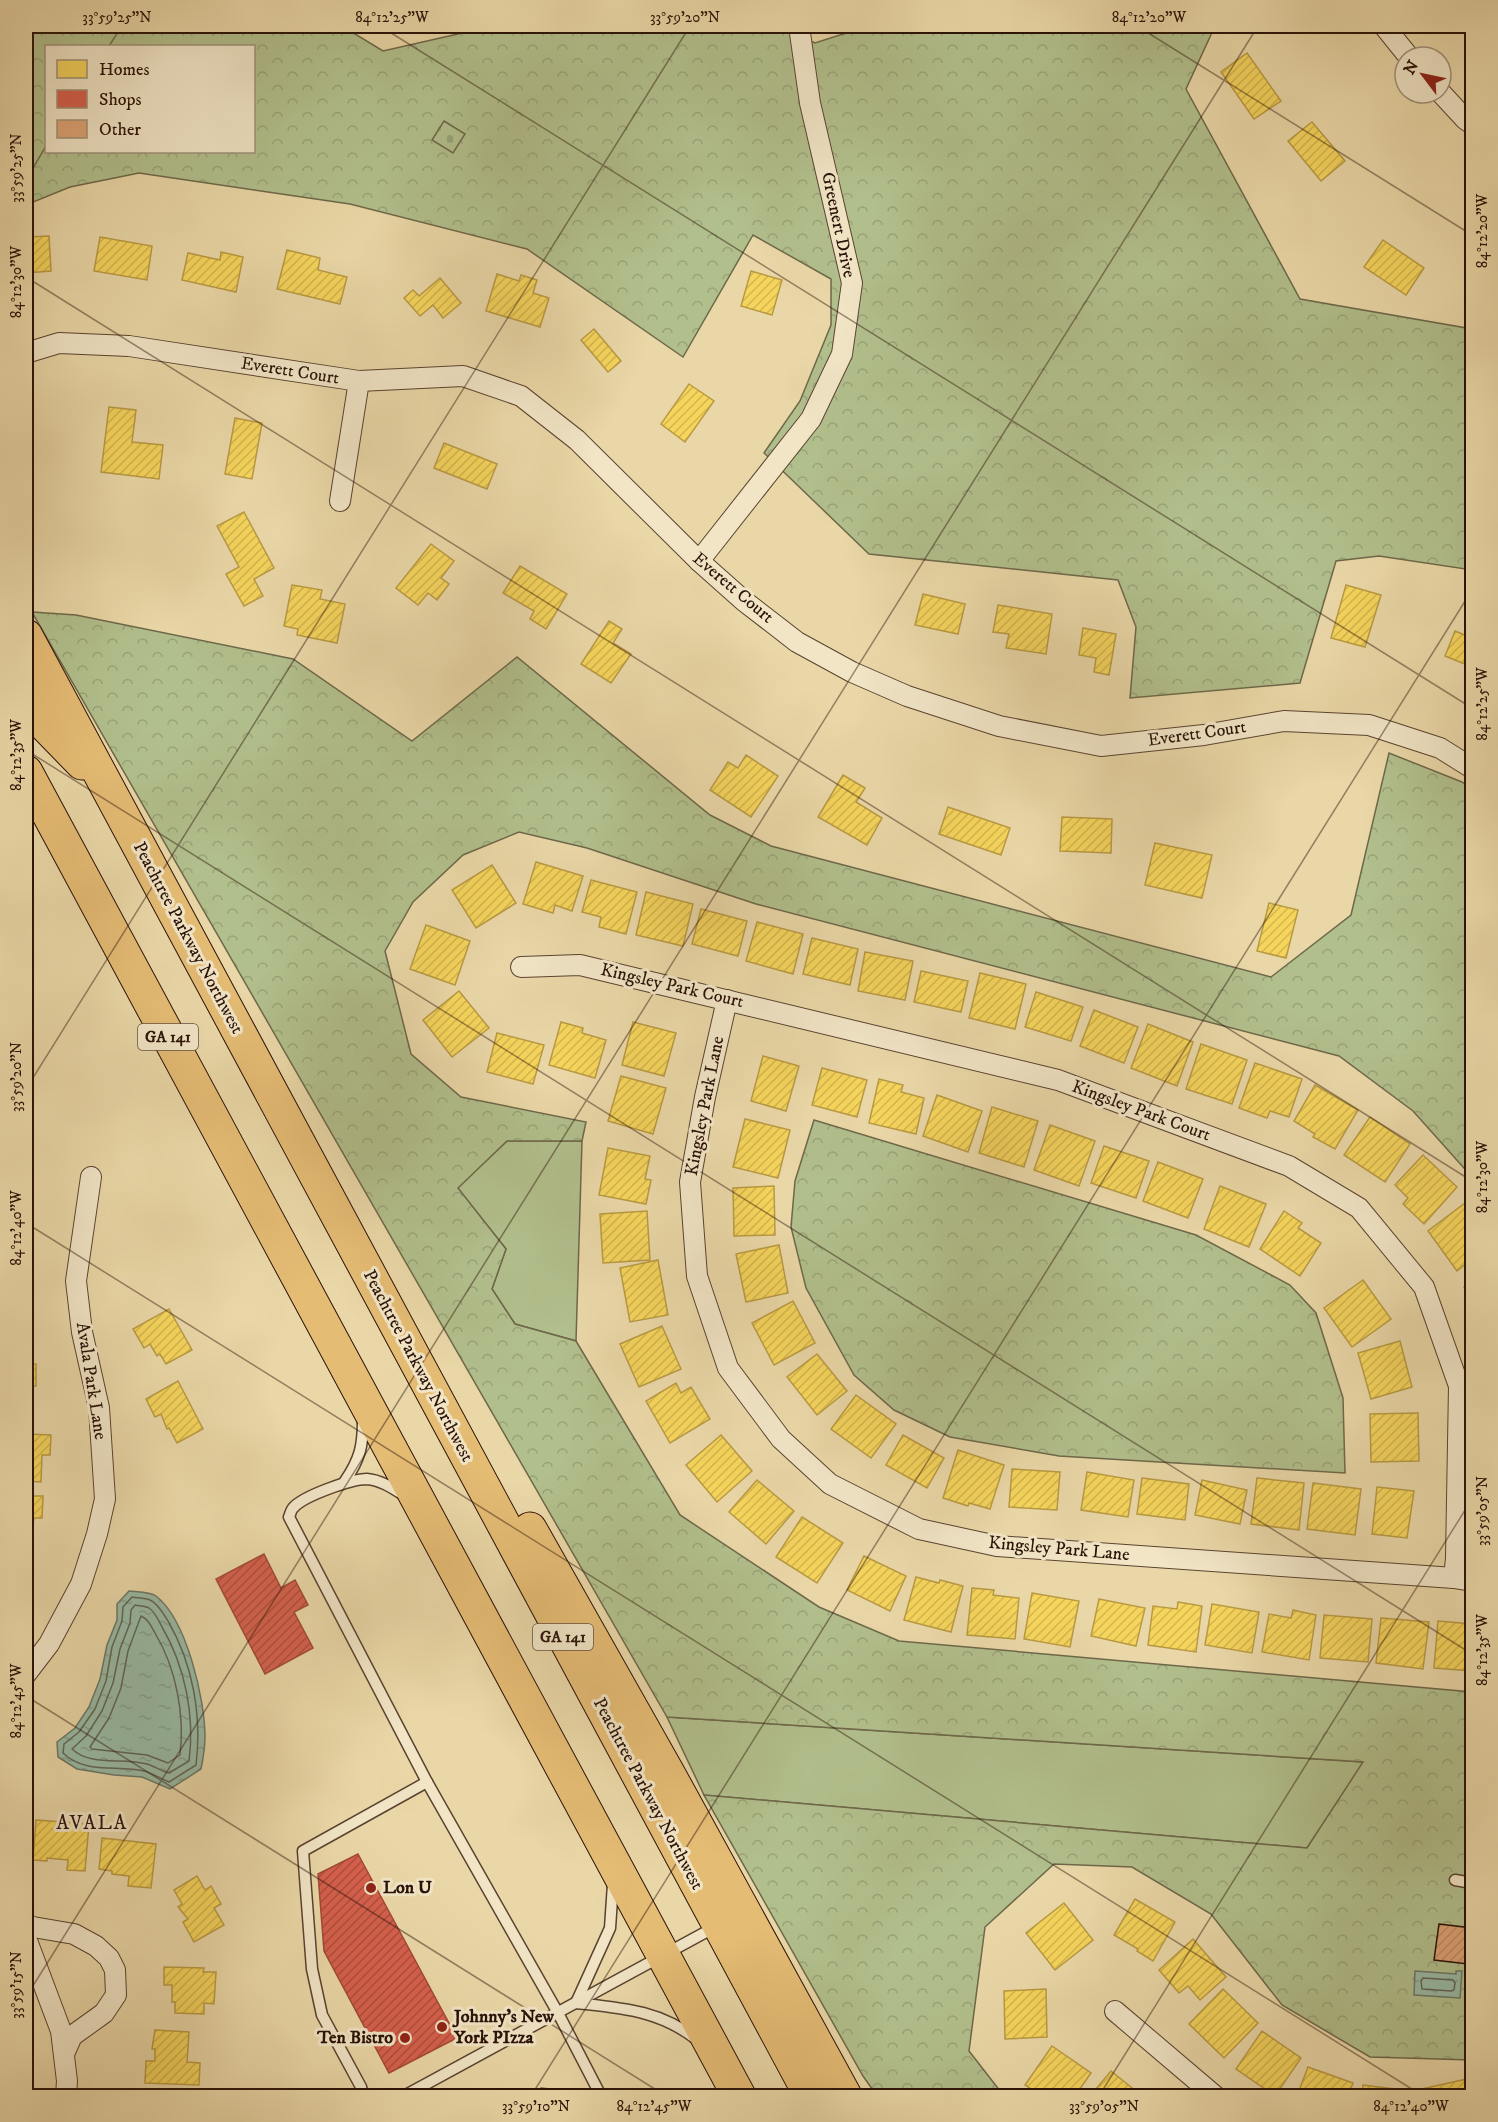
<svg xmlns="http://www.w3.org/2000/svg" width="1498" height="2122" font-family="'IM FELL DW Pica',serif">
<defs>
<pattern id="forest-crowns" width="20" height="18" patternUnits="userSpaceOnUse" patternTransform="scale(1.5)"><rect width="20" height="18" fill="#b1bf8c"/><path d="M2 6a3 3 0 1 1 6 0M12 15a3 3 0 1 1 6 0" fill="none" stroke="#98a377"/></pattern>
<pattern id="cemetery-stones" width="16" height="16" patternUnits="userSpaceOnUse" patternTransform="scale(1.5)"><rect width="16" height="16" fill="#b1bf8c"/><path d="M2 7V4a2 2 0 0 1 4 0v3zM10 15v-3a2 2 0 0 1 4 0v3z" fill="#98a377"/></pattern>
<pattern id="water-ripples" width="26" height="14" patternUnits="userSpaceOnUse" patternTransform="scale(1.5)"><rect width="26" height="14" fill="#98baa4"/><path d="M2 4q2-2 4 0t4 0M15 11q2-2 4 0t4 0" fill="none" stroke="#839f8c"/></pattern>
<pattern id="homes-hatch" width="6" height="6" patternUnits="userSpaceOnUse" patternTransform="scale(1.5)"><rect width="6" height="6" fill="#f6d55c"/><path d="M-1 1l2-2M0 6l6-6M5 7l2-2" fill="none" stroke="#d3b64e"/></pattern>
<pattern id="shops-hatch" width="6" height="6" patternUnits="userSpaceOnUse" patternTransform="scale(1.5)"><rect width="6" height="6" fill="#d6604d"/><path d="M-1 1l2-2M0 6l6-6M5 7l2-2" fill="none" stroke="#ae4e3e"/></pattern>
<pattern id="building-hatch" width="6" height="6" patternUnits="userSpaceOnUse" patternTransform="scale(1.5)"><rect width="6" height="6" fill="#dda476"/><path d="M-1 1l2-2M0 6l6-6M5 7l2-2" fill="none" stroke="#be8c65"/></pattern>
</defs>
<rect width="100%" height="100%" fill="#ead7a7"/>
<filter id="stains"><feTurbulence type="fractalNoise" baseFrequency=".00333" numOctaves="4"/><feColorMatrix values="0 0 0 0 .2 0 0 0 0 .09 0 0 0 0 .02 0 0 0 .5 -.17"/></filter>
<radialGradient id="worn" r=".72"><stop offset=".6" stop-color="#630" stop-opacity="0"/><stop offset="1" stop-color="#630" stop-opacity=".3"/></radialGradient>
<g fill="#b1bf8c" stroke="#6e684a" stroke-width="1.5">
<path d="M507,1141H582L576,1341L515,1324L492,1289L506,1249L457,1188Z"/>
<path d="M667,1717L1364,1762L1307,1848L704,1795Z"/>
<path d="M541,2088L568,2091L577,2096H528Z"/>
</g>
<g fill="url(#forest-crowns)" stroke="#6e684a" stroke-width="1.5" fill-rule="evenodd">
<path d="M26,26H342L383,51L471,31L475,26H777L815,43L868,26H1215L1186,89L1300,299L1472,329V570L1379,556L1336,561L1300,683L1130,698L1136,627L1118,580L869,554L764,453L800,401L831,325V279L753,235L683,357L527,249L350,204L139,173L70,187L26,205ZM46,46H254V152H46Z"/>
<path d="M32,612L76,615L293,659L412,741L517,657L710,815L771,846L1271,977L1351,915L1389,753L1462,782L1472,789V1177L1413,1111L1339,1056L756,904L587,848L519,832L463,855L413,902L385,951L411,1054L461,1097L586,1122L582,1141H507L458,1188L506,1249L492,1289L515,1324L576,1341L680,1515L819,1607L899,1641L1472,1692V2060L1370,2057L1282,2005L1211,1914L1132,1867L1054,1864L985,1927L969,2051L1004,2096H877L863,2076L704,1795L1307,1848L1363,1762L667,1717Z"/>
<path d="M814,1120L1196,1235L1290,1285L1316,1313L1343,1398L1345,1473L1059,1456L950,1437L894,1410L854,1375L806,1288L791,1227L795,1181Z"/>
</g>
<path fill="url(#cemetery-stones)" stroke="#6e684a" stroke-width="1.5" d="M444,121L465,134L453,153L432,140Z"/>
<g fill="url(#water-ripples)" stroke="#6c7766" stroke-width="1.5">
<path d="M129,1591C137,1592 150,1592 156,1596C187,1620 205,1700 205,1737C205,1748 203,1759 201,1769L170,1789L142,1777L114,1775L77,1769L58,1757L57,1742L75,1728L89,1707L100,1679L107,1645L117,1620V1604Z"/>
<path d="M1415,1971L1456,1974V1971H1462L1460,1998L1414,1995Z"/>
</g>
<g fill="url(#homes-hatch)" stroke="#b99a43" stroke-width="1.5">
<path d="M1247,53L1281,101L1254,119L1221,72Z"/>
<path d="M1312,122L1345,161L1321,181L1288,141Z"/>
<path d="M49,236L51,271L26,273V237Z"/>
<path d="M100,237L152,246L147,280L94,271Z"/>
<path d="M1383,240L1424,268L1406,295L1364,267Z"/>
<path d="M287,250L320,258L318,270L347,277L340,304L277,289Z"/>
<path d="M221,252L243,257L236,292L182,280L188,253L220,260Z"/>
<path d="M751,271L782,280L772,315L741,306Z"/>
<path d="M497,274L519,281L521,275L537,280L533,293L549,298L540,327L486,311Z"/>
<path d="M440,278L461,303L443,318L433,305L420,316L404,298L413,290L419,296Z"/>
<path d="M594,329L621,361L608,372L581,340Z"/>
<path d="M689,384L714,401L685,442L661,424Z"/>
<path d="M109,407L136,410L132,442L163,445L159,479L101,472Z"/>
<path d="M235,418L262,423L252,479L225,474Z"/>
<path d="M444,443L497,464L487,489L434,468Z"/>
<path d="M244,512L274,568L254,579L263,596L244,606L226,574L239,567L217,526Z"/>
<path d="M431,544L454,561L441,578L449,584L437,600L428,593L418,605L396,588Z"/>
<path d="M520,566L567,594L546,629L530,619L534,611L503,593Z"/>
<path d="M292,585L322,590L320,599L345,604L337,643L297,635L298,629L284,626Z"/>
<path d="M1346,585L1381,595L1365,647L1331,638Z"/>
<path d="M923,594L965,604L958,634L915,625Z"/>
<path d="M998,605L1052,614L1046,654L1006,648L1009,634L993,632Z"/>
<path d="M609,621L622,629L613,643L631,654L611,683L581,664Z"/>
<path d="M1083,628L1116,634L1109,675L1094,672L1096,658L1079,655Z"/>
<path d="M1455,631L1472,638V667L1445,656Z"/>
<path d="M746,755L778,776L751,817L710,790L728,762L738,768Z"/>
<path d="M843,775L865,788L856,802L882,818L867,845L818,817Z"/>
<path d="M948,807L1010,828L1001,855L939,834Z"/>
<path d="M1062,817L1112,819L1111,853L1060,851Z"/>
<path d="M1155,843L1212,855L1202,898L1145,885Z"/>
<path d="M536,862L583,876L572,911L555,905L553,913L523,904Z"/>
<path d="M492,865L516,903L476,928L452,890Z"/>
<path d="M591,880L637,892L626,934L599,927L601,917L582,912Z"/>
<path d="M646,892L693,904L683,946L636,935Z"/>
<path d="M1269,903L1298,910L1286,958L1257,951Z"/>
<path d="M701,909L747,921L738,956L692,944Z"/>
<path d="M757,922L803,934L793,974L746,961Z"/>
<path d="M426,925L470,941L455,985L410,969Z"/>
<path d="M812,938L858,949L850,985L803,974Z"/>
<path d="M865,952L913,961L905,1000L858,991Z"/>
<path d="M921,971L968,981L961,1012L914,1002Z"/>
<path d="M980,973L1026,984L1015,1029L969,1018Z"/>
<path d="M459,991L489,1028L452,1057L423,1020Z"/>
<path d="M1036,992L1083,1007L1071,1041L1025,1027Z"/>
<path d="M1094,1010L1138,1027L1124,1063L1080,1046Z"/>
<path d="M561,1022L583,1028L582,1033L606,1040L595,1078L549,1065Z"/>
<path d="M633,1022L676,1033L664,1076L622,1065Z"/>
<path d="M1148,1024L1193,1042L1177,1086L1131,1068Z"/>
<path d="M497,1033L544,1045L533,1084L487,1072Z"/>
<path d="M1201,1044L1247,1060L1232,1104L1186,1089Z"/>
<path d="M763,1056L799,1066L786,1111L751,1101Z"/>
<path d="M1255,1063L1302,1079L1289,1117L1270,1111L1267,1118L1239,1108Z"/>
<path d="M822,1068L867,1080L857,1117L812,1105Z"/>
<path d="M621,1076L666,1088L653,1134L608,1121Z"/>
<path d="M879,1079L903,1085L901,1092L924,1098L916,1134L869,1123Z"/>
<path d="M1315,1085L1358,1110L1335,1149L1313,1137L1315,1134L1294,1121Z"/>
<path d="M937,1095L982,1111L968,1152L923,1136Z"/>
<path d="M992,1107L1038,1121L1024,1167L979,1153Z"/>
<path d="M1370,1117L1410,1144L1385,1182L1344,1155Z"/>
<path d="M745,1119L790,1130L778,1178L733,1167Z"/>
<path d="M1050,1125L1095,1141L1079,1186L1034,1170Z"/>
<path d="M1104,1146L1149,1161L1136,1198L1091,1183Z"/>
<path d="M608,1148L650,1156L645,1179L651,1180L646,1204L599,1195Z"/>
<path d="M1423,1155L1457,1187L1424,1224L1403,1204L1408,1198L1395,1185Z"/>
<path d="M1158,1162L1203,1179L1188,1218L1143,1201Z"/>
<path d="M774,1186L775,1235L734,1236L733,1188Z"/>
<path d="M1220,1186L1266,1204L1249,1247L1204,1229Z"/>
<path d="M1465,1203L1472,1214V1259L1457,1271L1428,1231Z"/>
<path d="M647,1211L650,1260L603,1263L600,1214Z"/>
<path d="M1284,1211L1302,1223L1298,1228L1321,1243L1300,1276L1260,1249Z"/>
<path d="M779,1245L788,1293L746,1302L736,1254Z"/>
<path d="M658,1260L668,1315L630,1322L620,1268Z"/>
<path d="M1363,1280L1391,1319L1352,1347L1324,1308Z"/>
<path d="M1472,1283V1305L1464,1287Z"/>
<path d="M793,1301L815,1343L774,1365L752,1323Z"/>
<path d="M169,1309L192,1350L166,1364L160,1354L157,1356L150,1344L144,1348L133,1329Z"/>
<path d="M662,1326L681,1369L639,1387L620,1344Z"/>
<path d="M1400,1341L1412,1387L1371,1399L1358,1353Z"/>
<path d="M817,1354L847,1391L817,1415L787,1377Z"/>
<path d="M26,1364H36V1386H27V1405Z"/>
<path d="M178,1381L203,1429L177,1443L169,1428L167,1429L161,1414L155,1417L146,1399Z"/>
<path d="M676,1383L681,1393L691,1387L710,1419L670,1443L646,1401Z"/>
<path d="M856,1395L896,1424L871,1458L831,1429Z"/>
<path d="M1418,1413L1419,1461L1371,1462L1370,1414Z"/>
<path d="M26,1434L51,1435L50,1455H42L41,1482L26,1481Z"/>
<path d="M721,1435L752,1471L717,1502L686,1465Z"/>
<path d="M903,1435L944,1458L927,1488L886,1465Z"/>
<path d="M958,1450L1004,1465L990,1509L969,1503L968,1506L943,1498Z"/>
<path d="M1012,1469L1060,1472L1057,1510L1009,1507Z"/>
<path d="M1087,1472L1134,1480L1128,1517L1081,1510Z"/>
<path d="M1142,1478L1189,1484L1185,1520L1137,1514Z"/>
<path d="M1257,1478L1304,1483L1299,1530L1251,1524Z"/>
<path d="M757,1480L794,1511L766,1544L729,1512Z"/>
<path d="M1202,1480L1247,1490L1240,1524L1195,1515Z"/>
<path d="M1313,1483L1361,1489L1355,1535L1307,1529Z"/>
<path d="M1377,1487L1414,1491L1407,1538L1372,1534Z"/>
<path d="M26,1496H43L42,1518H34L30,1543H26Z"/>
<path d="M802,1517L843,1543L817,1583L776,1557Z"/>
<path d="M864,1556L906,1576L890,1611L847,1590Z"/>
<path d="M916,1577L939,1583L940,1580L963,1586L951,1632L904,1620Z"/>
<path d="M972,1588L994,1590L993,1595L1019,1598L1015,1639L967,1635Z"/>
<path d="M1032,1593L1079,1601L1070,1647L1024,1639Z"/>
<path d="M1099,1599L1145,1608L1136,1646L1091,1636Z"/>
<path d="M1178,1602L1202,1606L1196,1652L1148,1645L1153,1606L1177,1609Z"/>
<path d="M1212,1604L1259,1612L1252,1653L1205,1645Z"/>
<path d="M1293,1610L1316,1615L1309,1660L1262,1652L1269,1614L1291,1618Z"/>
<path d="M1324,1615L1372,1619L1368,1662L1320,1658Z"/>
<path d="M1381,1618L1429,1622L1423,1669L1376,1663Z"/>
<path d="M1438,1621L1472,1624V1671L1434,1668Z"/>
<path d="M36,1820L89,1824L85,1871L67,1870L68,1860L47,1858V1861L33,1860Z"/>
<path d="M102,1838L156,1844L151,1888L128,1886L129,1876L112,1874V1871L99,1869Z"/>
<path d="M197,1876L205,1890L211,1886L221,1904L214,1908L224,1925L194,1942L183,1922L188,1919L178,1907L182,1904L174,1890Z"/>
<path d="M1135,1899L1175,1922L1153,1961L1137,1951L1138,1949L1114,1935Z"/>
<path d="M1064,1903L1093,1940L1055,1970L1026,1933Z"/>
<path d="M1193,1939L1226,1977L1200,2000L1188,1986L1179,1993L1159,1970Z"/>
<path d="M164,1967L204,1968L203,1972H216L214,2004L204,2003V2014L175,2013V2002H172V1985H164Z"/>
<path d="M1046,1989L1047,2037L1005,2039L1004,1991Z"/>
<path d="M1223,1989L1258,2023L1224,2058L1189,2024Z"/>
<path d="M155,2030L189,2032L187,2062L200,2063L199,2085L145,2083L146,2061H155V2049H152Z"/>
<path d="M1262,2031L1301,2058L1275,2096L1236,2069Z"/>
<path d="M1052,2046L1091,2073L1075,2096H1042L1025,2085Z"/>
<path d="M1308,2067L1353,2083L1348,2096H1297Z"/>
<path d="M1111,2071L1142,2096H1090Z"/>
<path d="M1467,2079L1471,2096H1422L1421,2089Z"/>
<path d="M1363,2085L1410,2091L1409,2096H1362Z"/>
<path d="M127,2093L166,2094V2096H127Z"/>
</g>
<g fill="url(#shops-hatch)" stroke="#a24938" stroke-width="1.5">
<path d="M264,1554L281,1588L295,1580L308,1605L294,1612L313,1648L265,1674L216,1579Z"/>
<path d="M358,1854L457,2038L389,2073L324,1951L318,1874Z"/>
</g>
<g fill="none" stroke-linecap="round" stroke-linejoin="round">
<g stroke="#616656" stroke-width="1.5">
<path d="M132,1597C137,1598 145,1598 150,1600C158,1603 164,1615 168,1621C193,1664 202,1716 196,1765L169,1782C161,1779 152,1773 144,1771C117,1765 84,1774 63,1753L64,1744L79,1732L95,1709L106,1681L112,1647L122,1621L123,1607Z"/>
<path d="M135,1605C139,1606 145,1606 149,1608C155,1612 159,1621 162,1627C185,1666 195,1716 189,1761L169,1773C161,1771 154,1766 147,1764C123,1757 91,1767 72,1749L86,1736L102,1711L113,1683L120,1649L130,1623L131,1610Z"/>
<path d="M141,1616C148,1619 151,1626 155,1633C176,1668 185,1715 180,1755L168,1763L147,1755L92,1749L90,1747L109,1718L121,1688L128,1651Z"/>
<path d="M1423,1978L1453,1980L1455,1983L1454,1990L1451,1991L1422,1989L1421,1981Z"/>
</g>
</g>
<path fill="url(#building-hatch)" stroke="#2a1208" stroke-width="1.5" d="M1439,1924L1472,1928L1468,1964L1434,1960Z"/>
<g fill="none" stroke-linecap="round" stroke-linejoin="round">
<g stroke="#5a4330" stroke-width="13">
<g id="lane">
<path d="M345,1481C360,1459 363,1446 363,1420"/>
<path d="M405,1496C394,1489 381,1480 367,1479C351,1479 303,1496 293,1508C291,1510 290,1515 289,1517L427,1782L558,2013L601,2096"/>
<path d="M1455,1880L1472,1883"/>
<path d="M613,1884L610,1928L576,2003C621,2008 659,2010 696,2039"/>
<path d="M363,2096L361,2087L322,2015L312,1969L303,1851L427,1782"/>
<path d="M404,2096L717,1926"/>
</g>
</g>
<g stroke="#5a4330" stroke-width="22">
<g id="street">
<path d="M1384,26L1409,57"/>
<path d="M1441,93L1465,119L1472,124"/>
<path d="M26,353L59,343L129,346L359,381L463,376L521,396L577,440L699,561L744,601L797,642L852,672L907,696L999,726L1101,746L1204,735L1284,721L1369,725L1440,748L1472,768"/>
<path d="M340,501L359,381"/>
<path d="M699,561L811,419L842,354L852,283L810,103L799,26"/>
<path d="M521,967L580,965L1058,1080L1289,1166L1359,1208L1424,1287L1459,1386L1456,1558L1454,1578"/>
<path d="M727,1000L705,1097L690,1182L697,1276L728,1368L781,1439L830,1484L919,1529L997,1546L1454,1578L1472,1581"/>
<path d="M26,1674L49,1644L81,1584L97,1534L105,1499L99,1408L82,1332L76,1281L91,1177"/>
<path d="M26,1924L33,1927L74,1934L96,1946L109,1958L115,1970L116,1995L104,2013L72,2036L64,2054"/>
<path d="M26,1938L61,2031L67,2081L66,2096"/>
<path d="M1115,2011L1215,2096"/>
</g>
</g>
<g stroke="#2a1208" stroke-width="35">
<g id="highway">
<path d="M26,636L811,2096"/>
<path d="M26,699L47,727L82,763"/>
<path d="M26,772L739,2096"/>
<path d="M530,1529L668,1773L845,2096"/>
</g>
</g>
<use href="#lane" stroke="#f1e5c6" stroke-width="10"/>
<use href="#street" stroke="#f1e5c6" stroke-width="20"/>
<use href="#highway" stroke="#e5bc74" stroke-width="33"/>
</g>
<path fill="none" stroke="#2a1208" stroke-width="1.5" stroke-opacity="0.45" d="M380,26L1472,708M1137,26L1472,235M109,46L122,26M26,180L46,146M26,277L1472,1181M26,750L1472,1654M26,1089L690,26M26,1223L1423,2096M26,1696L666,2096M26,1997L1258,26M531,2096L1472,590M1099,2096L1472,1499"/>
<g fill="#8f2418" stroke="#f1e5c6" stroke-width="2">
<circle cx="371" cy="1888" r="6"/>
<circle cx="442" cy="2027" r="6"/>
<circle cx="405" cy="2038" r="6"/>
</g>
<g text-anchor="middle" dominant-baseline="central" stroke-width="6" stroke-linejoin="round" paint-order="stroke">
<g fill="#f1e5c6" stroke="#665141" stroke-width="1.5">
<rect x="138" y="1024" width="60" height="26" rx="4.5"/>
<rect x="533" y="1624" width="60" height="26" rx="4.5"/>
</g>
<g font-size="16" font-weight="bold" fill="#2a1208">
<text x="168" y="1037">GA 141</text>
<text x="563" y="1637">GA 141</text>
</g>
<g font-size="18" fill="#2a1208" stroke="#f1e5c6">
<text transform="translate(838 225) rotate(78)">Greenert Drive</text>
<text transform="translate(290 371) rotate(9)">Everett Court</text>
<text transform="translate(733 588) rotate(40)">Everett Court</text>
<text transform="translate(1197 734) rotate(-8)">Everett Court</text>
<text transform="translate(188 938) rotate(62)">Peachtree Parkway Northwest</text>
<text transform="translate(672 986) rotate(13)">Kingsley Park Court</text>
<text transform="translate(705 1106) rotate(-79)">Kingsley Park Lane</text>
<text transform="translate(1141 1111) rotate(20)">Kingsley Park Court</text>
<text transform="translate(418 1366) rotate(62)">Peachtree Parkway Northwest</text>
<text transform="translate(91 1381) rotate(81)">Avala Park Lane</text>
<text transform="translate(1059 1549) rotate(5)">Kingsley Park Lane</text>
<text transform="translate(648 1794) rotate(62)">Peachtree Parkway Northwest</text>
</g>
<g font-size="18" font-weight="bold" fill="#2a1208" stroke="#f1e5c6" text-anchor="start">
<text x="383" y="1888">Lon U</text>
<text x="454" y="2017">Johnny's New<tspan x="454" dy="21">York PIzza</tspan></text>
<text x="393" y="2038" text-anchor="end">Ten Bistro</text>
</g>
<g font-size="20" letter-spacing="1.5" fill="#2a1208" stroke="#f1e5c6">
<text x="92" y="1823">AVALA</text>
</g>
</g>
<rect width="1498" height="2122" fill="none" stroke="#ead7a7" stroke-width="66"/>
<rect x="45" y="45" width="210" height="108" fill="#f1e5c6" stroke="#a1917a" stroke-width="1.5"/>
<rect x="57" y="60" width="30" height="18" fill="#f6d55c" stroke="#a1917a" stroke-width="1.5"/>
<text x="99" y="75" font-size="18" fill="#2a1208">Homes</text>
<rect x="57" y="90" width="30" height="18" fill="#d6604d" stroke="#a1917a" stroke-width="1.5"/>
<text x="99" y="105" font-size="18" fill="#2a1208">Shops</text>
<rect x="57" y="120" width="30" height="18" fill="#dda476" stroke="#a1917a" stroke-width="1.5"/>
<text x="99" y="135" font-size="18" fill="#2a1208">Other</text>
<g transform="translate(1423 75) rotate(302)"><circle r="28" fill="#f1e5c6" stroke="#a1917a" stroke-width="1.5"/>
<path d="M0-4.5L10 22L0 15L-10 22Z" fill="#8f2418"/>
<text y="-9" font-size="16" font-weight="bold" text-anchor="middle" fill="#2a1208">N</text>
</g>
<rect x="33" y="33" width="1432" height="2056" fill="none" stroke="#2a1208" stroke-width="2"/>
<g font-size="15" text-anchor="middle" fill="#2a1208">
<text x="117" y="22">33°59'25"N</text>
<text x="392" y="22">84°12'25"W</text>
<text x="685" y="22">33°59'20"N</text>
<text x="1149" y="22">84°12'20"W</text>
<text transform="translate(16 168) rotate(-90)" y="5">33°59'25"N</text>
<text transform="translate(1482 231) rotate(-90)" y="5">84°12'20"W</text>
<text transform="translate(16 282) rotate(-90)" y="5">84°12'30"W</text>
<text transform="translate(1482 704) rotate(-90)" y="5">84°12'25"W</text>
<text transform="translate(16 755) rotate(-90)" y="5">84°12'35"W</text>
<text transform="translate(16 1077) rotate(-90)" y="5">33°59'20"N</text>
<text transform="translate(1482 1177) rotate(-90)" y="5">84°12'30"W</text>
<text transform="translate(16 1228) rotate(-90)" y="5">84°12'40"W</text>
<text transform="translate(1482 1511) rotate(-90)" y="5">33°59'05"N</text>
<text transform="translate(1482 1650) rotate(-90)" y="5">84°12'35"W</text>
<text transform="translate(16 1701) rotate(-90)" y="5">84°12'45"W</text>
<text transform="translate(16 1985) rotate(-90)" y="5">33°59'15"N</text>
<text x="536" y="2111">33°59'10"N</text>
<text x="654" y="2111">84°12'45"W</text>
<text x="1104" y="2111">33°59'05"N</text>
<text x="1411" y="2111">84°12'40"W</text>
</g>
<rect width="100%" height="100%" filter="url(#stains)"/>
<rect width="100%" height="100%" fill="url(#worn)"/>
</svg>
